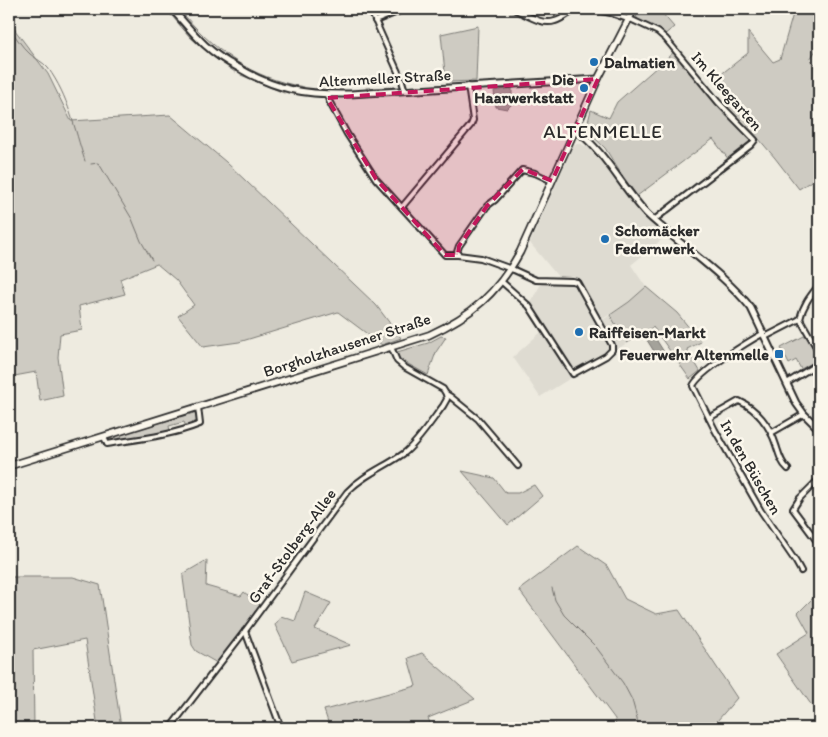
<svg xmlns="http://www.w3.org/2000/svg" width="828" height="737" font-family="Itim,sans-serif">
<rect width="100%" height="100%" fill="#eeebe0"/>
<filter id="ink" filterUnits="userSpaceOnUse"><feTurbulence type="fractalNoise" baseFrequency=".02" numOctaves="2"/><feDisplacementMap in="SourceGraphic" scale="10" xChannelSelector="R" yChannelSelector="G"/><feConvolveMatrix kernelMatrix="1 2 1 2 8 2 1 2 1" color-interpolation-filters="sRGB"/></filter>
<g filter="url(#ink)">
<path fill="#dedbd1" d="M577,144H581L592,150L600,159L641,214L666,236L631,265L646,287L629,302L601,320L600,319L601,321L610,315L627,343L540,397L513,357L541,332L526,308L531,302L542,282L579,284L577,280L560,279L530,243L573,146Z"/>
<g fill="#cecbc2" stroke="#7c7b76">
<path d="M640,9H665L662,13L674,27L664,35L659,30L638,21L636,15Z"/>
<path d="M796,9H819V46L810,59L819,68V176L799,189L775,158L753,132L721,102L732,96L720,75L748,53V32L773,62L780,59L793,14Z"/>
<path d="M9,22L48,74L71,121L170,115L226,162L376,305L401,338L382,345L338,312L239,342L203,347L178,316L194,305L176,280L157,264L120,279L125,294L79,306L82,330L60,334L58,357L63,396L40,401L36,372L9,377V73L14,71L9,63Z"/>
<path d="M478,26L476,81L446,82L441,34Z"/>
<path d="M675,51L701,85L748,135L751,142L729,160L713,139L637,196L620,172L605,148L586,130L591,110L609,118L617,102Z"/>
<path d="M646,287L677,313L701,342L687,349L700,371L690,379L653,327L627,343L610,315L629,302Z"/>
<path d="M806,335L819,359L801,369L796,360L789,364L781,348Z"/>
<path d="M441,336L446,337L436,352L428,375L399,359L397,352L428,343Z"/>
<path d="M197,412L198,418L195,424L186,427L184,422L169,426L170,431L111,441L108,439L110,437Z"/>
<path d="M462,471L494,478L506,493H518L534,485L542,496L508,525Z"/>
<path d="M578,546L607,566L625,599L656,614L679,610L737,698L711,728H616L615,719L519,590Z"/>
<path d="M207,560L206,586L241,596L244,592L260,605L217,663L196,651L192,645L183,578V574Z"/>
<path d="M9,574L13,577H73L100,585L121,727L120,728H98L85,640L33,650L34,728H9Z"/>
<path d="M305,592L331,603L315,629L351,645L292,661L275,625L281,616L295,621Z"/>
<path d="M819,592V716L776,654L809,633L798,613Z"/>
<path d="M422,653L475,699L428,718L432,728H330L324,710L416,686L408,658Z"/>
</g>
<g fill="#a4a29a" stroke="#74726e">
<path d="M512,88V104L507,109L496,107L494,91Z"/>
<path d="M652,333L664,352L657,356L645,337Z"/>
</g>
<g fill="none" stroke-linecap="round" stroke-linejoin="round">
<g stroke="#74726e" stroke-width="1">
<path d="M166,9L190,37L216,59L235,72"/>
<path d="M179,9C213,50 250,78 304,87"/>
<path d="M9,27C16,37 21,46 30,54C36,59 43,62 48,68C69,97 74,128 85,161"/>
<path d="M241,75L284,93"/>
<path d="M366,88L396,87"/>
<path d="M91,164L98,163L101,167L132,219L141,241L152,260"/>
<path d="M552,588L555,600L564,615L596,647L623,683L632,700L637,718L638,728"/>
</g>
<g stroke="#2b2b2b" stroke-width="8">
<g id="minor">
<path d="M370,9L402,81L405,91"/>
<path d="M513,9C525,13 541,26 555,21C563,19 570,12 577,9"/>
<path d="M592,9L611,13L628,19"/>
<path d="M628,18L658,32L666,39L718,102L755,140L751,145L654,220"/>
<path d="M375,21L405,9"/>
<path d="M327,95L329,101L347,134L376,179L445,255H458L481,258L514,270L536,280L572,281L577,282L612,345V350L606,356L573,374L529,306L502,282"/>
<path d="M402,207L471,125L473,120L468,86"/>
<path d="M458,255L457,252L459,246L487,206L495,200L522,170L535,173L552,181"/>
<path d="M800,319L819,352"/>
<path d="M764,333C749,341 699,372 693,386L715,430L761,511L796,562L801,571"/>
<path d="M765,337L800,319C803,305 810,296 819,285"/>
<path d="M391,347L397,361L404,367L443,389L446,394L451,397L478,419L518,466"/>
<path d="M787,383L819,363"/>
<path d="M709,418L739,401C757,409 770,426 776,445C779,454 781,463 788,469"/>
<path d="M771,433L804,414"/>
<path d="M104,437L107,444C138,439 170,436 200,424L198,407"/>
<path d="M819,479L800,498L793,509L819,544"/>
<path d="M245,631L281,728"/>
<path d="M170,728L245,631L347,492C363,475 385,467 403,454C416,445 433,419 443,406L447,399L446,394"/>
</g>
</g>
<g stroke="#2b2b2b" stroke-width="9">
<g id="tertiary">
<path d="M172,9C183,21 193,34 205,45C215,54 225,61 237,67C275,90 306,95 350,94L598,79"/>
<path d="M576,130C606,153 621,186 647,214C654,221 662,227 670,234C697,257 729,280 751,308L796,403L804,414L819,429"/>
</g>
</g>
<g stroke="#2b2b2b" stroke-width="9">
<path id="secondary" d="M9,466L429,335C472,315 497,294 520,252L598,79L634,9"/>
</g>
<use href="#minor" stroke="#fbf7ec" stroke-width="4"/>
<use href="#tertiary" stroke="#fbf7ec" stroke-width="5"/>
<use href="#secondary" stroke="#fbf7ec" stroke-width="5.5"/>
</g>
</g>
<path fill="#c2185b" fill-opacity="0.2" stroke="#c2185b" stroke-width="4" stroke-dasharray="10 6" stroke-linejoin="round" d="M598,79L552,181L523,169L487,206L459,246L458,255H445L376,179L327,98Z"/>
<g fill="#1f6fb2" stroke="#fbf7ec" stroke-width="2">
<circle cx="594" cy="62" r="5"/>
<circle cx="584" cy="88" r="5"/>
<circle cx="605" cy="239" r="5"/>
<circle cx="579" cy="332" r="5"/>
<rect x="774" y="349" width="10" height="10" rx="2.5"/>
</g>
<g text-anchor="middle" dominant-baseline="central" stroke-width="5" stroke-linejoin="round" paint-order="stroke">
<g font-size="16" font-weight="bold" fill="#2b2b2b" stroke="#fbf7ec" text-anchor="start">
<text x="604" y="62">Dalmatien</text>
<text x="574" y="79" text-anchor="end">Die<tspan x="574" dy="18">Haarwerkstatt</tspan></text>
<text x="615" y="230">Schomäcker<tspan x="615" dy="18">Federnwerk</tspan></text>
<text x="589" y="332">Raiffeisen-Markt</text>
<text x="769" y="354" text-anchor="end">Feuerwehr Altenmelle</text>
</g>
<g font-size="16" fill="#2b2b2b" stroke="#fbf7ec">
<text transform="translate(385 78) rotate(-3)">Altenmeller Straße</text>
<text transform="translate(727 91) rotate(49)">Im Kleegarten</text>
<text transform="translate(347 345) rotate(-18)">Borgholzhausener Straße</text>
<text transform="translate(751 467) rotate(60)">In den Büschen</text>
<text transform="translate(292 546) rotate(-54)">Graf-Stolberg-Allee</text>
</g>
<g font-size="19" letter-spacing="1" fill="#2b2b2b" stroke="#fbf7ec">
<text x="603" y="131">ALTENMELLE</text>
</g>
</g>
<rect width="828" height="737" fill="none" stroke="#fbf7ec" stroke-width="30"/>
<rect x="15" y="15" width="798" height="707" fill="none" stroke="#2b2b2b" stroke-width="2" filter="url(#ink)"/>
</svg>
